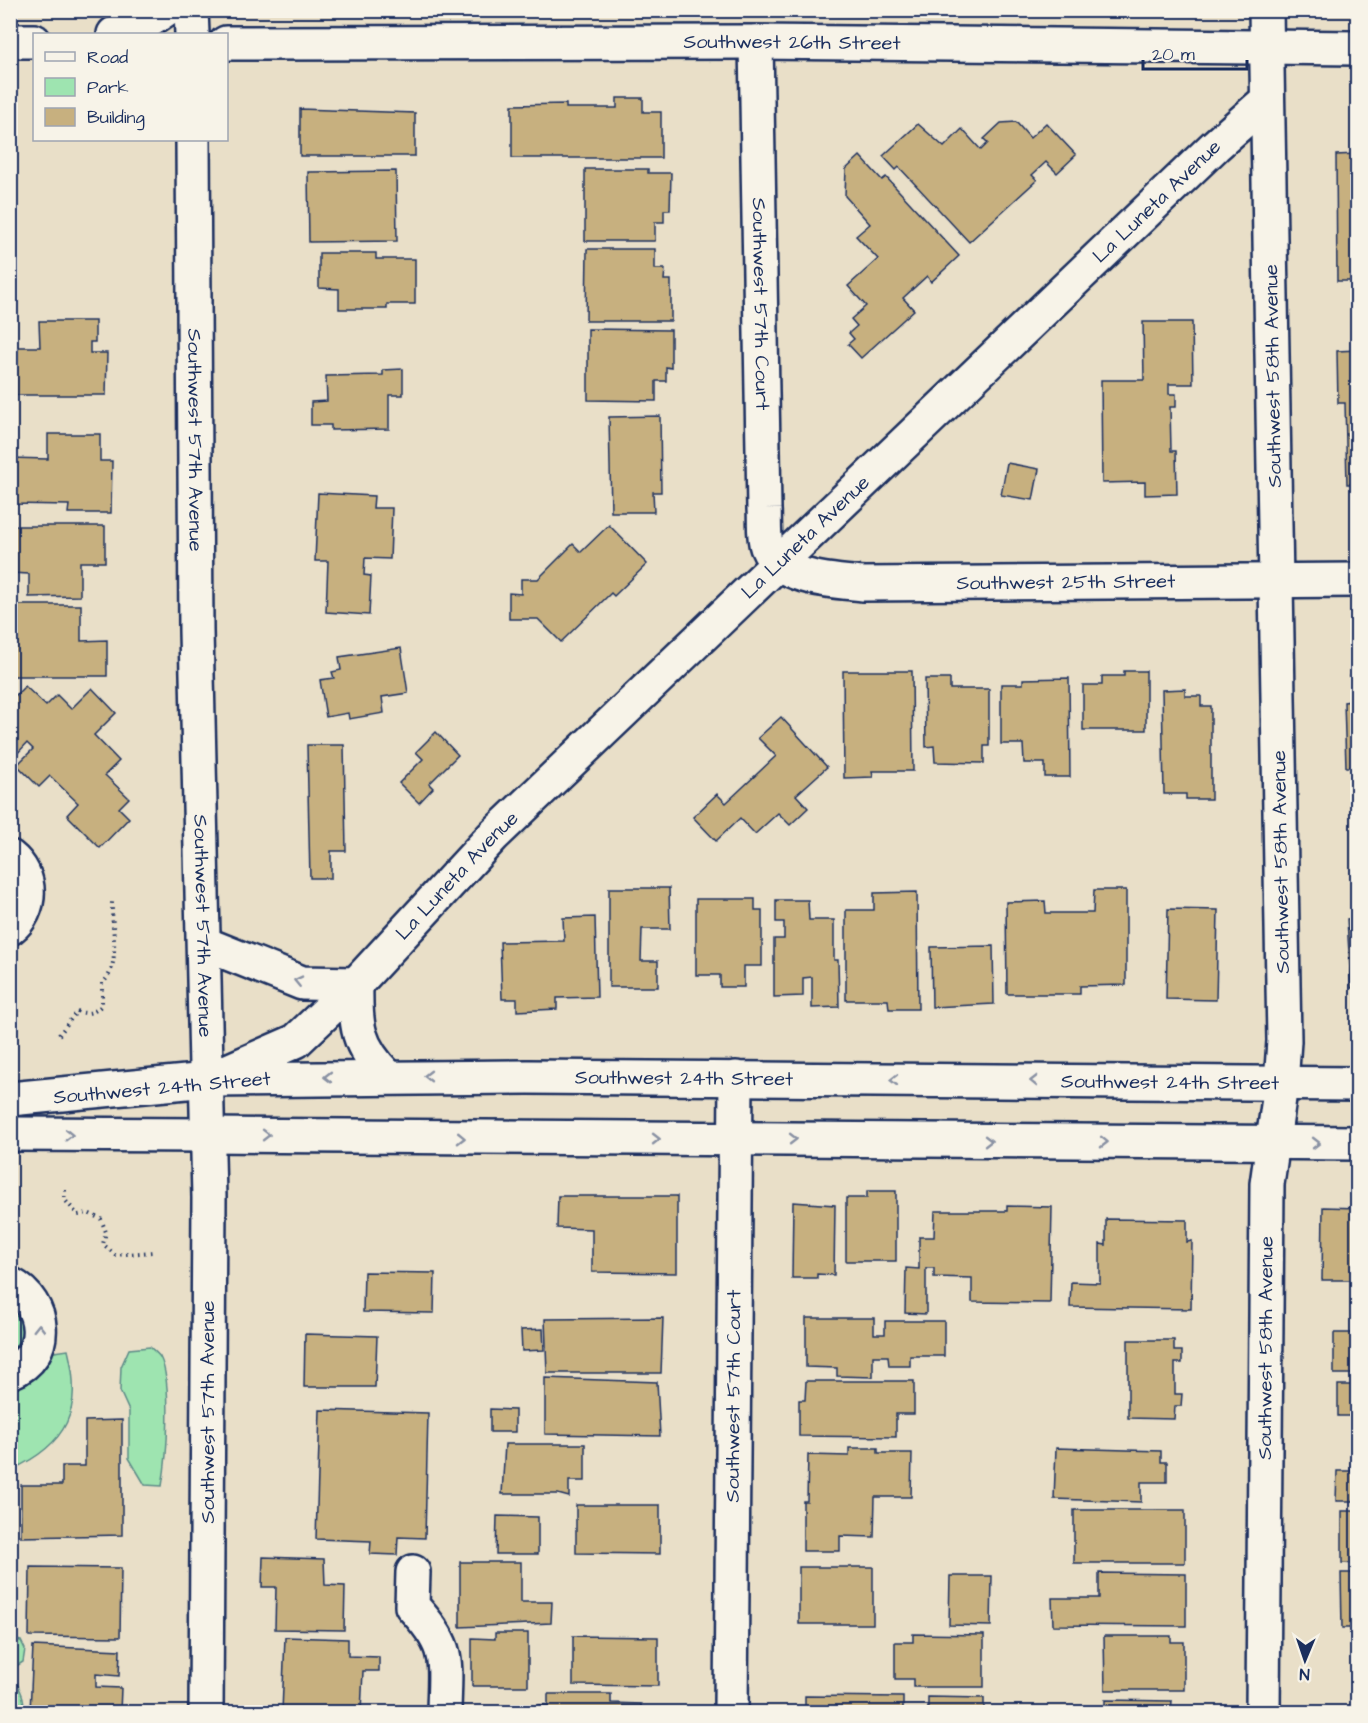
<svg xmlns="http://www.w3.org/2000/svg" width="1368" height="1723" font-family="'Architects Daughter',sans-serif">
<rect width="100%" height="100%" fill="#e9dfc8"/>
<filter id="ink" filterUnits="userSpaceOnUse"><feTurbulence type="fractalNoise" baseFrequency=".0167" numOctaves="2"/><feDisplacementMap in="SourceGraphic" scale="12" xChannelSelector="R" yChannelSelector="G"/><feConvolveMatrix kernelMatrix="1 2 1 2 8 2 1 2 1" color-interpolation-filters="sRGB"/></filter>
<g filter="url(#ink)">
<g fill="#9ee4b0" stroke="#5c8a87" stroke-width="1.5">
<path d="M11,1301C26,1315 28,1336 11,1350Z"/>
<path d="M150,1347C153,1350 158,1354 160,1357C173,1381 167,1458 162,1486L145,1485L129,1458V1411L120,1391L121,1367L129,1349Z"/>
<path d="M68,1350C83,1410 68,1444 11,1470L10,1382L48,1353Z"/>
<path d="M11,1639L21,1641L25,1649L23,1662L13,1668C14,1685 26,1692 24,1712H11Z"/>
</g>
<g fill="#c7b07f" stroke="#1b2f5e" stroke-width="1.5">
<path d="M617,98H643V112H661V158H512V105L566,104V108H617Z"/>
<path d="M300,109L415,113V156H300Z"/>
<path d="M1016,122L1030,138L1046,123L1076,155L1057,173L1046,162L1032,175L1037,180L969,242L899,167L896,170L883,156L918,124L944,147L962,129L981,150L988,143L984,139L1001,123Z"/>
<path d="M1358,154V281H1337L1336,155Z"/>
<path d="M860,156L882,180L886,177L959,256L931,282L927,276L903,298L914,310L861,358L848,344L854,339L849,333L857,326L851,319L866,306L848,286L878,259L856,236L870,224L845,196L846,169Z"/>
<path d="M585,169H648V173H671L670,210H664V222H655V241H585Z"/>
<path d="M396,171L397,241L309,242L308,172Z"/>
<path d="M587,249H655V269H665L664,280H671V321H586Z"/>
<path d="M319,253H376V259H415V304H387V309H339V289L319,288Z"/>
<path d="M39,321H95V342H90V353H107L106,395H10V347H40Z"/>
<path d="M1143,322H1192L1193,384H1169V394H1176V407H1170L1171,451H1176L1177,494L1145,495V482L1102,483L1101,380H1144Z"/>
<path d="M588,329L671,330V368L666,367V381H656V401L588,400Z"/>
<path d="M1358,350V484H1347L1345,403H1338L1337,351Z"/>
<path d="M403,369V395H389V429L331,430V425H311V402L327,401L326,376L383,375V370Z"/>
<path d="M660,416L661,492H653L654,512H611L609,417Z"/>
<path d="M48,434H100V461H112L111,513H68L69,505L10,504V458L48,459Z"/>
<path d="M1007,463L1039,469L1033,500L1001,495Z"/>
<path d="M318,493L374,496L373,508H392L390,559L365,558L364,575L371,576L369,615L326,612L328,561H315Z"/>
<path d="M609,525L647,564L614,596L611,593L561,642L538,619H509V593L521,594V579H538L573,544L581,552Z"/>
<path d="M10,526H105V562H80V596L29,597V574L10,573Z"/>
<path d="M10,605H81V641L107,640V676H10Z"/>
<path d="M401,648L408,693L382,697L384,713L349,719L348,713L326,717L320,680L334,678L332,672L341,670L339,657Z"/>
<path d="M843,671H912L913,771H872L873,777L844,778Z"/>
<path d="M1124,671H1146V730H1083V685H1102V676H1124Z"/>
<path d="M1350,676H1358V767H1346L1344,702L1351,701Z"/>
<path d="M1069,678L1070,777H1045V763H1024L1023,744H1001V684H1023V679Z"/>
<path d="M925,679H950V689H989V746H984V763L935,762L934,746L926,747Z"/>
<path d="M25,686L46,706L57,695L71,709L92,688L116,713L94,735L119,761L105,775L129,798L119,808L129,818L100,848L67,815L78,803L50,776L39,787L17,765L33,749L27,743L15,756L10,751V701Z"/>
<path d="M1185,689V696H1201V706H1211V799H1186V794H1164L1162,690Z"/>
<path d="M781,717L827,767L796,795L808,808L790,825L778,813L755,834L740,818L716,841L693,817L717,794L726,803L776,756L758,738Z"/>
<path d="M436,732L458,755L429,784L433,788L419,803L399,783L423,759L416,752Z"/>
<path d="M307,745H344L346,851H331V878H310Z"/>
<path d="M609,888H669L670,929H642L641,961H658V987H609Z"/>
<path d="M1094,890H1126V985L1080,986V994H1007L1006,902L1045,901L1046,913H1093Z"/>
<path d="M917,892L918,1009H889L888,1000H846V910H874V893Z"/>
<path d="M696,899H755V910H762V966H744V987H720V975H696Z"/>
<path d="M776,900H808L809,920H834V960H838L839,1007L812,1008V977L803,978V996L774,997V939H784V922H776Z"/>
<path d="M1168,909L1218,910L1216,1000L1166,999Z"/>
<path d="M595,917L597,997L557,998V1009L517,1011V999H502L500,942L564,941L563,918Z"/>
<path d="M1358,918V988H1351L1347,919Z"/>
<path d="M993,946L994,1004L932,1007L931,947Z"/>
<path d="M867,1191H896V1261H846V1198H867Z"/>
<path d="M558,1196H677V1273L592,1272V1229L557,1228Z"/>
<path d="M793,1202L835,1205L834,1275L817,1274V1278H792Z"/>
<path d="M1007,1206L1052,1207L1050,1303L972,1302V1278L934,1277V1268H926V1314L905,1313L906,1268L919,1269V1237H934L935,1211H1007Z"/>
<path d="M1323,1207L1358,1208V1284L1356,1280H1322Z"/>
<path d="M1106,1219L1187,1220V1242L1192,1241L1191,1309L1070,1307L1071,1282L1100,1283V1244L1106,1245Z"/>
<path d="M364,1272L435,1273L434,1313L363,1312Z"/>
<path d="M663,1318L661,1373H547L545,1319Z"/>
<path d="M806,1318H874V1334H885V1321H944V1356H910V1366H889L888,1356H873V1377L837,1376V1368L806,1367Z"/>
<path d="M543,1329L544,1350L522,1351L521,1330Z"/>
<rect x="1334" y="1333" width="24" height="41"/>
<path d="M305,1334L377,1336L375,1387H304Z"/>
<path d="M1128,1340H1174V1351H1182V1363H1175V1394H1182L1181,1406H1175L1174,1419L1128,1418Z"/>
<path d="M545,1378L657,1382L660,1436L545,1434Z"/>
<path d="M806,1381H914V1414H896V1437L799,1436V1400H805Z"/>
<path d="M1338,1385H1358V1438H1352V1416H1338Z"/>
<path d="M490,1409L515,1410V1432H490Z"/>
<path d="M320,1410L428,1413L425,1538L398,1537L397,1555L370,1554L371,1541L316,1539Z"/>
<path d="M122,1420V1535L21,1537V1485H62V1466H85V1421Z"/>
<path d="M505,1444H585V1481H569V1497L558,1494H502Z"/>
<path d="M849,1448H878V1453H912L911,1497H875L874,1537L840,1536V1551H803V1501H807L808,1455L849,1456Z"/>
<path d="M1056,1448L1161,1451V1462H1167V1482H1141V1502L1054,1499Z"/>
<path d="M1352,1448H1358V1501H1336L1337,1471H1351Z"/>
<path d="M576,1505H660V1554L576,1553Z"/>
<rect x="1074" y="1510" width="111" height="53"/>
<path d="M1342,1511H1358V1564L1342,1563Z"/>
<path d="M497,1516L538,1517V1554H496Z"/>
<path d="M263,1557L324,1559L325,1585L345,1586L344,1630L275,1629L276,1587H262Z"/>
<path d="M460,1562H521V1602H552L551,1623L460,1627Z"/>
<path d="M30,1567L121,1568L120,1637L29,1636Z"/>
<rect x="799" y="1567" width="74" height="57"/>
<path d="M1099,1573L1186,1574V1626L1053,1625L1052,1598H1099Z"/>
<path d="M1341,1573H1358V1628H1342Z"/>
<path d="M950,1576H992L991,1626L949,1625Z"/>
<path d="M495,1633H528V1686H472V1638L495,1639Z"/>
<path d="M913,1634L984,1635V1687H913V1679H895V1642H913Z"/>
<path d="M573,1636L658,1637V1686L573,1685Z"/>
<path d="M1104,1636H1171V1642H1184V1690H1105Z"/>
<path d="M285,1637L348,1639V1656L379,1657V1671H363L361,1712H282Z"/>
<path d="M33,1646L120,1650L119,1676L96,1674V1687L121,1688L120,1712H30Z"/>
<path d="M548,1694H611V1703L641,1704V1712H539V1705H548Z"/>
<path d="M805,1696L903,1697V1712H805Z"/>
<path d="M928,1697L984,1698V1712H928Z"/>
<path d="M1105,1700L1172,1701L1171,1712H1105Z"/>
</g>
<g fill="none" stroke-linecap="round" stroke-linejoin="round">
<g stroke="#1b2f5e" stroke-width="38">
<g id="minor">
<path d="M114,34L146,23L165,10"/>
<path d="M10,41H34"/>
<path id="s1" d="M756,42L764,509C765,521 763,536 767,547C779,579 834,581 863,584L1358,580"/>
<path id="s2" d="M226,43L756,42L1358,48"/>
<path d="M10,857C33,875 33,910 10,928"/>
<path d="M205,944L302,983L356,984"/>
<path d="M356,984C355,1025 357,1046 387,1076"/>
<path id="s3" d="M10,1099L207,1080L296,1041L356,984L493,836L1215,146L1267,100"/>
<path d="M10,1134L208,1135"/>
<path d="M10,1284C46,1302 52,1356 10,1372"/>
<path d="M413,1572L412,1606C451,1648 445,1659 444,1712"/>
<path id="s4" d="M731,1712L736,1078"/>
<path id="s5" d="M1263,1712L1267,1184L1281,1084L1284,1041L1266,10"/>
</g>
</g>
<g stroke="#1b2f5e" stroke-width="38">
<g id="major">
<path d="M191,10L192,34"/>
<path id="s6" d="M193,140L196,631L209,1198L206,1712"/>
<path id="s7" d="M207,1080L528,1077L1358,1084"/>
<path d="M208,1135L1358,1143"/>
</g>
</g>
<g stroke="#1b2f5e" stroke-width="4" stroke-dasharray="1.5 4.5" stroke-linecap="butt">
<path d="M59,1035L77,1011C88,1015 94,1013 102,1005V983C122,968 111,926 112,902"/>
<path d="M65,1190V1200L78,1215L88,1213L101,1219L106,1232L103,1244L115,1255L153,1252"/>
</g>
<use href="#minor" stroke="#f7f3e8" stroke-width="33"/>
<use href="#major" stroke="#f7f3e8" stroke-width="33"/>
</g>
<defs><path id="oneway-chevron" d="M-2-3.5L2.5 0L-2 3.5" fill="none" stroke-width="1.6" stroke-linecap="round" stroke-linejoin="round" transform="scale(1.5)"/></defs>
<g stroke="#8991a3">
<use href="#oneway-chevron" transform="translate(298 981) rotate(-167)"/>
<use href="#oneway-chevron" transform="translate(428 1076) rotate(-180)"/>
<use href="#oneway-chevron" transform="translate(328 1077) rotate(180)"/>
<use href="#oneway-chevron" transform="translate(894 1080) rotate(-180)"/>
<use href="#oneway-chevron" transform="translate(1034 1081) rotate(-179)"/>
<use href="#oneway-chevron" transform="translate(69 1135) rotate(1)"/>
<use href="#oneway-chevron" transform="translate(266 1135)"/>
<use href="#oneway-chevron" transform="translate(461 1138) rotate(1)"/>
<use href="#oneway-chevron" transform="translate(656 1139)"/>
<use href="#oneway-chevron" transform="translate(793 1139)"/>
<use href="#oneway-chevron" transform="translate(988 1141)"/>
<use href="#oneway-chevron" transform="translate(1104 1142) rotate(1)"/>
<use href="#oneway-chevron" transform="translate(1316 1143)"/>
<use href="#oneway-chevron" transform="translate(39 1328) rotate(-89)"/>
</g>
</g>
<g text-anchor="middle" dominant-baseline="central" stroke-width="6" stroke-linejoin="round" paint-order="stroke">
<g font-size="20" fill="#1b2f5e" stroke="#f7f3e8">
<text stroke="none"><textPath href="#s2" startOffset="566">Southwest 26th Street</textPath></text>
<text stroke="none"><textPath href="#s3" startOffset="1498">La Luneta Avenue</textPath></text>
<text stroke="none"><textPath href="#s1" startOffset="262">Southwest 57th Court</textPath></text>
<text transform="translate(1273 376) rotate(-91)">Southwest 58th Avenue</text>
<text stroke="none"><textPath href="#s6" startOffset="300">Southwest 57th Avenue</textPath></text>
<text stroke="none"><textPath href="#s3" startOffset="1012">La Luneta Avenue</textPath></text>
<text stroke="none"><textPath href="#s1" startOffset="816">Southwest 25th Street</textPath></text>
<text transform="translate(1281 862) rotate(-91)">Southwest 58th Avenue</text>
<text stroke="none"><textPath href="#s3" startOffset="526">La Luneta Avenue</textPath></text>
<text stroke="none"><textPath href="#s6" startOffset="786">Southwest 57th Avenue</textPath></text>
<text stroke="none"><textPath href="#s7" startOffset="477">Southwest 24th Street</textPath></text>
<text stroke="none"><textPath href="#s7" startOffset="963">Southwest 24th Street</textPath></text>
<text transform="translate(162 1088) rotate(-5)">Southwest 24th Street</text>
<text stroke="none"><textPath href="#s5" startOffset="364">Southwest 58th Avenue</textPath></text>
<text stroke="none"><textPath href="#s4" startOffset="316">Southwest 57th Court</textPath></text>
<text transform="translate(208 1412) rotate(-90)">Southwest 57th Avenue</text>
</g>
</g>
<rect width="1368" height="1723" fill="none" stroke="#f7f3e8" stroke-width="36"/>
<rect x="18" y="18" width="1332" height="1687" fill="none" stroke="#1b2f5e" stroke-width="2" filter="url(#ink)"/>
<rect x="33" y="33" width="195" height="108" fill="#f7f3e8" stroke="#9fa5b1" stroke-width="1.5"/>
<rect x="45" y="52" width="30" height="9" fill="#f7f3e8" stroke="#9fa5b1" stroke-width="1.5"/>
<text x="87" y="63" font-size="18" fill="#1b2f5e">Road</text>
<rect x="45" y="78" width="30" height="18" fill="#9ee4b0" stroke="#9fa5b1" stroke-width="1.5"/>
<text x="87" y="93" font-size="18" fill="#1b2f5e">Park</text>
<rect x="45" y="108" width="30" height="18" fill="#c7b07f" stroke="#9fa5b1" stroke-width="1.5"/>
<text x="87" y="123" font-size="18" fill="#1b2f5e">Building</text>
<g transform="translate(1305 1660) rotate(182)" stroke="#f7f3e8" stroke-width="4.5" paint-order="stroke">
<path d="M0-4.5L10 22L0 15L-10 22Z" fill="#1b2f5e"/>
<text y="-9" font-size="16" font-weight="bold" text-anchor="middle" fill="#1b2f5e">N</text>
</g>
<path d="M1143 60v9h104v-9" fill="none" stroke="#1b2f5e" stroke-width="3"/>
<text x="1152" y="60" font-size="18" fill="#1b2f5e" stroke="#f7f3e8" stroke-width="4.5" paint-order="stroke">20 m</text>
</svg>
